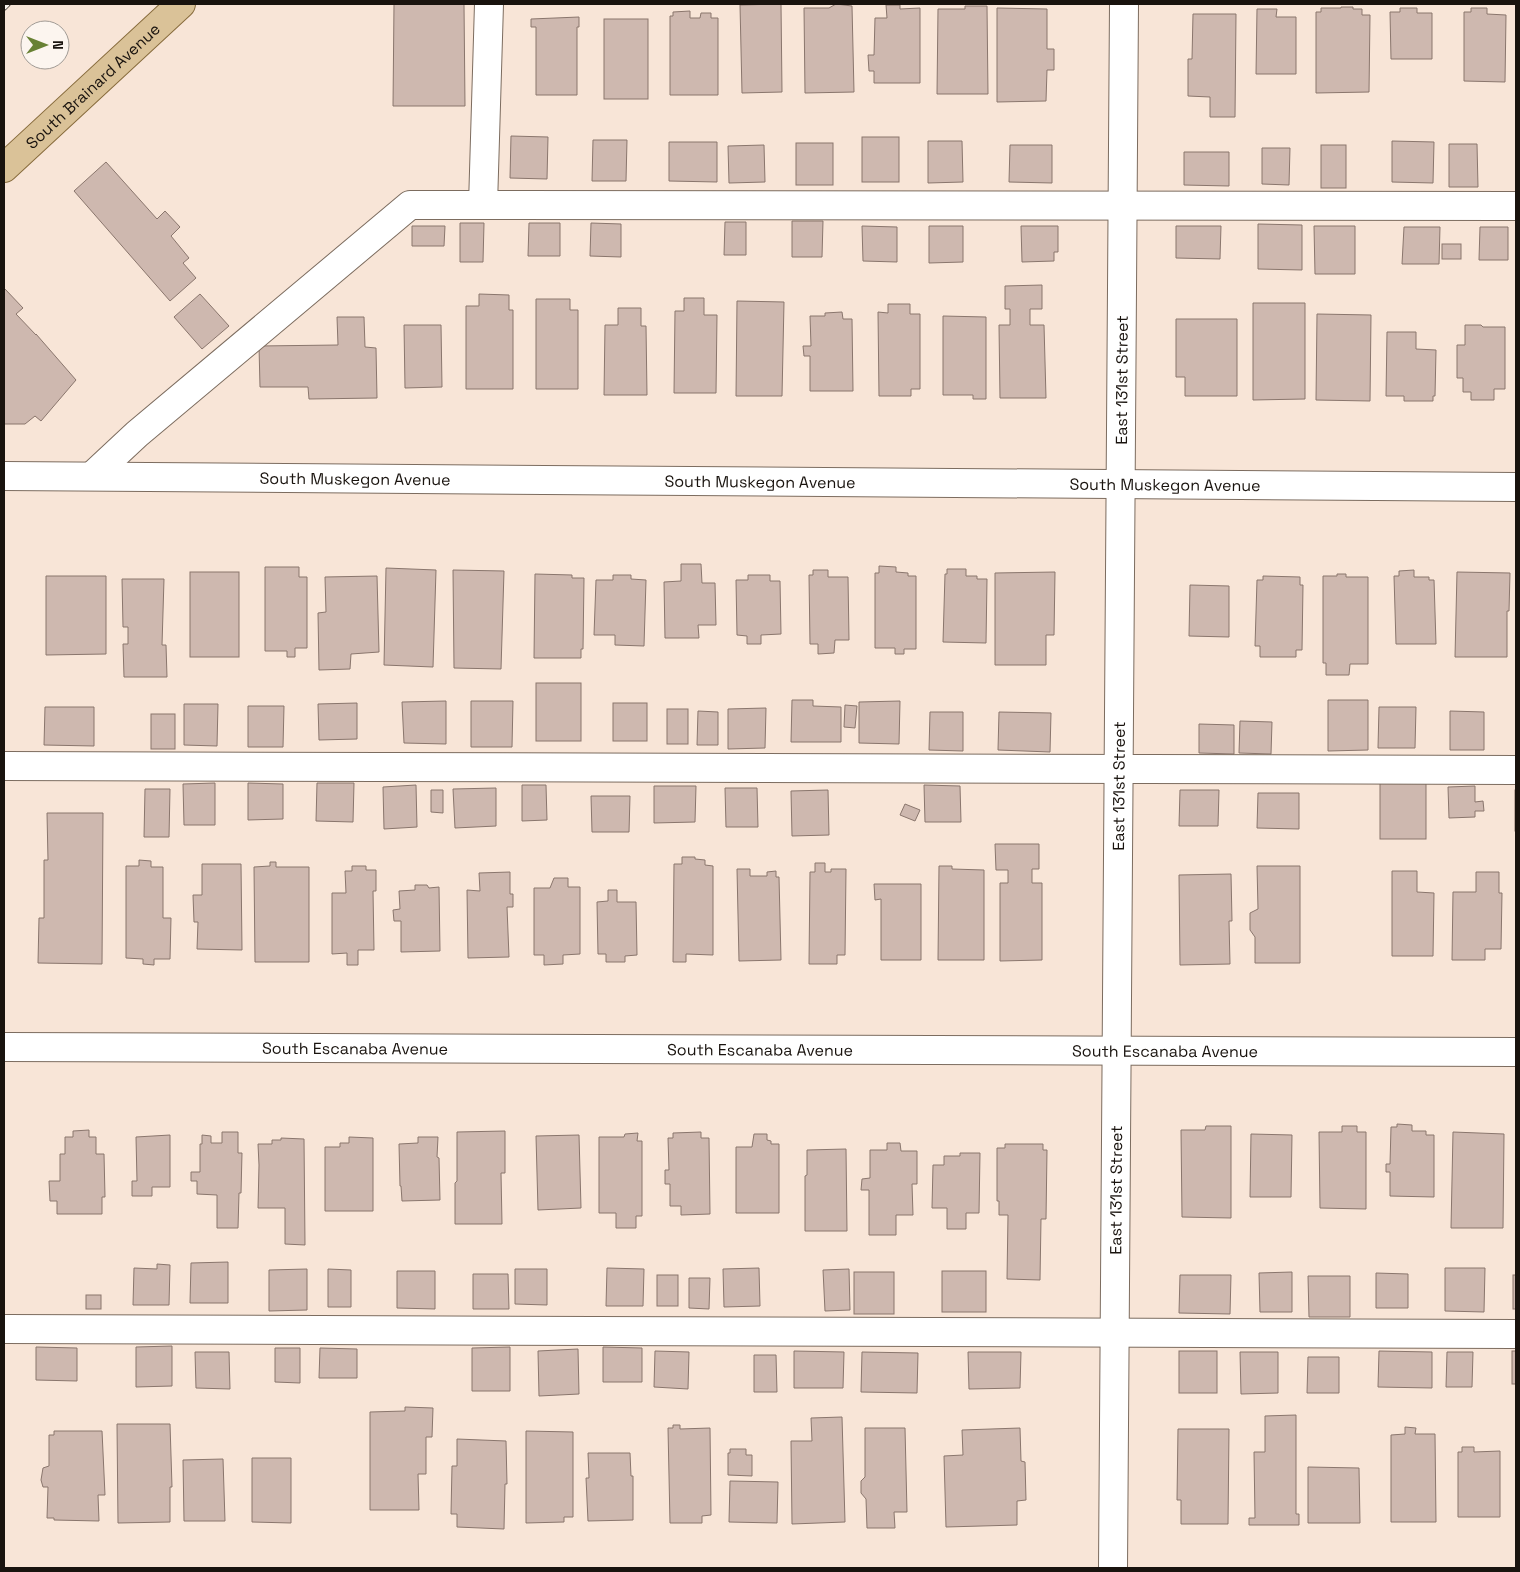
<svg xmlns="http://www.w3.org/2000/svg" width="1520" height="1572" font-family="'Space Grotesk',sans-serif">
<rect width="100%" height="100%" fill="#f8e5d7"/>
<g fill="#ceb8af" stroke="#8a766d">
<path d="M394,4H464L465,106H393Z"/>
<path d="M781,4L782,92L742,93L740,5Z"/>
<path d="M836,4L852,6L854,92L805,93L804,8H829Z"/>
<path d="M886,5H900V9L920,8V83H874V71H869L868,55H874L875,18H887Z"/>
<path d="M965,6H987L988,94H937L938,9H965Z"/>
<path d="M1341,7H1353V9H1362V15H1370L1369,92L1316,93V12H1321V8H1341Z"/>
<path d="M997,8L1047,9V49H1054V70H1047L1046,101L997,102Z"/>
<path d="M1400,8H1417V13H1432V59H1391L1390,12H1400Z"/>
<path d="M1471,8H1487V14L1506,15L1505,82L1464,81V12H1471Z"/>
<path d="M1257,9H1277L1276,17H1296V74H1256Z"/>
<path d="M690,11V18H700L701,13H711V18H718V95H670V16H673V12Z"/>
<path d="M1193,14H1236L1235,117H1210V97L1188,96V59H1192Z"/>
<path d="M579,17V27H577V95H536V27H531V19Z"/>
<rect x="604" y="19" width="44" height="80"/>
<path d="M511,136L548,137L547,179L510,178Z"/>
<rect x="862" y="137" width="37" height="45"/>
<path d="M593,140H627L626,181H592Z"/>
<path d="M928,141H962L963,182L928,183Z"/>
<path d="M1392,141L1434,142L1433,183L1392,182Z"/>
<path d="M669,142H717V182L669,181Z"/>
<rect x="796" y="143" width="37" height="42"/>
<path d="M1449,144H1477L1478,187H1449Z"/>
<path d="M764,145L765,182L729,183L728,146Z"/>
<path d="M1010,145H1052V183L1009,182Z"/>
<rect x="1321" y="145" width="25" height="43"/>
<path d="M1262,148H1290L1289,185L1262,184Z"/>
<path d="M1184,152H1229V186L1184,185Z"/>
<path d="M106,162L157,219L165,211L180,227L171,236L189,258L183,263L196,278L170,301L74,191Z"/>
<path d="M792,221H823L822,257H792Z"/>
<path d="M725,222H746V255H724Z"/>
<path d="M460,223H484L483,262H460Z"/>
<path d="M529,223H560V256H528Z"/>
<path d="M591,223L621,224V257L590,256Z"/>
<path d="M1258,224L1302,225V270L1258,269Z"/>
<path d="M412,226H445L444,246H412Z"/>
<path d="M862,226L897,227V262L863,261Z"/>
<path d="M929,226H963V262L929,263Z"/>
<path d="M1021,226H1058V252H1054V261L1022,262Z"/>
<path d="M1176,226H1221L1220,259L1176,258Z"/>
<path d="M1314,226H1355V274H1315Z"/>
<path d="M1404,227H1440L1439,264H1402Z"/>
<path d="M1480,227H1508V260H1479Z"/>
<rect x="1442" y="244" width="19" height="15"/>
<path d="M1042,285V309H1030V325H1044L1046,398H1000L999,325H1010V309H1005V286Z"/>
<path d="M5,289L23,308L16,314L36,335V334L76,380L41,421L35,416L25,424H4V290Z"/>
<path d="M200,294L229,326L202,349L174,317Z"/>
<path d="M479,294L509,295V310H513V389H466V306H479Z"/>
<path d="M684,298H704V315H717L716,393H674L675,311H684Z"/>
<path d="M536,299H570V310H578V389H536Z"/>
<path d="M737,301L784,302L782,396H736Z"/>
<path d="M1253,303H1305V399L1253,400Z"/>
<path d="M888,304H910V314H920V389H911V396H879L878,312L888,313Z"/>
<path d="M618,308H641V326H646L647,395H604L605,325H618Z"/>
<path d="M842,312L843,319H852L853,391H810V356H804L803,346H811L810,316H825V313Z"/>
<path d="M1317,314L1371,315L1370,401L1316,400Z"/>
<path d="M943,316L986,317V399H973V395H943Z"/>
<path d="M337,317H364L365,347L376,348L377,398L309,399L308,387H260L259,346L338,345Z"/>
<path d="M1176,319H1237V396H1185V377H1176Z"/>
<path d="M404,325H441L442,387L405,388Z"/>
<path d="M1465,325H1481L1483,327H1505V389H1494V400H1471V392H1463V378H1457V345H1465Z"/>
<path d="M1387,332H1416V349L1436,350L1435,396H1433V401H1404V396H1386Z"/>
<path d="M681,564H701L702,583H715L716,625H698L699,638H665L664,582L681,581Z"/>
<path d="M879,566L896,567V572L908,573V576H916V649H904V654H895V648H875V573H879Z"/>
<path d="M265,567H299V577H307V648H295V657H287V651H265Z"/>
<path d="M386,568L436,570L433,667L384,665Z"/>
<path d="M947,569H966V576H977V579H987L986,643L943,642L945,574H947Z"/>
<path d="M453,570L504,571L501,669L454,668Z"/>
<path d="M813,570H828V577H848L849,640H835L834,653L818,654V644H810L809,575H813Z"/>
<path d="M1414,570V577H1429V580H1434L1436,644H1396L1394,576H1399V571Z"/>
<rect x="190" y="572" width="49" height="85"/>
<path d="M1055,572L1054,635H1046V665H995V573Z"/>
<path d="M1457,572L1510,573L1509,611H1507V657H1455Z"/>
<path d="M535,574L572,575V578H584L583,649H581V658H534Z"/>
<path d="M1337,574H1346V577H1368V664H1350L1349,675H1326V663H1323V576H1337Z"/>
<path d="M613,575H631V579L646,580L644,646L615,645V635H594L596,580H613Z"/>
<path d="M748,575H770V581H780L781,634L761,635V644H747V636L737,635L736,580H748Z"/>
<path d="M46,576H106V654L46,655Z"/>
<path d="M377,576L379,652L351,654L350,669L319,670L318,613L326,612L325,577Z"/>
<path d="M1263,576L1300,577V585H1303L1302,650H1296V657H1260V646H1255L1257,580H1263Z"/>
<path d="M122,579H164L162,645H166L167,677H124L123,644H128V627H123Z"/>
<path d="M1190,585L1229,586V637L1189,636Z"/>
<rect x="536" y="683" width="45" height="58"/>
<path d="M792,700H813V706L841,707V742H791Z"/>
<path d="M1328,700H1368V750L1328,751Z"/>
<path d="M446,701V744L404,743L402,702Z"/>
<path d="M471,701H513L512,747H471Z"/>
<path d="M900,701L899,744L859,743V702Z"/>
<path d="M357,703V739L319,740L318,704Z"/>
<rect x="613" y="703" width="34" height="38"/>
<path d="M184,704H218L217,746L184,745Z"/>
<path d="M845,705L857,706L855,728L844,727Z"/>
<path d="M248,706H284L283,747H248Z"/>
<path d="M45,707H94V746L44,745Z"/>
<path d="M1379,707H1416L1415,748H1378Z"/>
<path d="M766,708L765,748L728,749V709Z"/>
<rect x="667" y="709" width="21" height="35"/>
<path d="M698,711L718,712V745H697Z"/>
<path d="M1450,711L1484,712V750H1450Z"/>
<path d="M930,712H963V751L929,750Z"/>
<path d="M999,712L1051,713L1050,752L998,750Z"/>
<rect x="151" y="714" width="24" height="35"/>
<path d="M1240,721L1272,722L1271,754L1239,753Z"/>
<path d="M1199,724L1234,725V754L1199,753Z"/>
<rect x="1380" y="782" width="46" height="57"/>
<path d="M215,783V825H184L183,784Z"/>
<path d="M248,783L283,784V819L248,820Z"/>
<path d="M317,783H354L353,822L316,821Z"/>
<path d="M416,785L417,827L384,829L383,787Z"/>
<path d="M522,785H546L547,820L522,821Z"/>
<path d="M924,785L960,786L961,822H925Z"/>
<path d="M654,786H696L695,822L654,823Z"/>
<path d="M1475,786V802L1483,801L1484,811H1475V817L1449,818L1448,787Z"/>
<path d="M496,788V826L455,828L453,789Z"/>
<path d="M725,788H757L758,827H726Z"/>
<path d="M145,789H170L169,837H144Z"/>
<path d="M431,790H443V813L431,812Z"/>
<path d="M828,790L829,835L792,836L791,791Z"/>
<path d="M1180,790H1219L1218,826H1179Z"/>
<rect x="1515" y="790" width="1" height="41"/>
<path d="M1258,793H1299V829L1257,828Z"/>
<path d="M591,796H630L629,832H592Z"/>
<path d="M905,804L920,810L915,821L900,815Z"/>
<path d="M47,813H103L102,964L38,963L39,918H44V860H48Z"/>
<path d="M995,844H1039V869H1032V883H1042V960L1000,961V883H1008V870H996Z"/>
<path d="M682,857H695V859L705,860V865L713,866V955L686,954V962H673L674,864H682Z"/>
<path d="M139,860L151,861V867H163V918H171L170,959H154V965L143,964V959L126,958V866H139Z"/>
<path d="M270,862H276V867H309V962H255L254,867L270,866Z"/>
<path d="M815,863H825V872H831V869H846L845,955H837V964H809L810,872H815Z"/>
<path d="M202,864H241L242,950L197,949L198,922H194L193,895H202Z"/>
<path d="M352,866H366V870H376V891H373L374,950H358V965H347V953L332,954V893H346L345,871H352Z"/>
<path d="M939,866H952V869L984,870V960H938Z"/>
<path d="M1257,866H1300V963H1255V937L1250,930V913L1258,909Z"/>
<path d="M737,869H750V876H767V872L776,871V877H779L781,960L739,961Z"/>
<path d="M1392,871H1417V892L1434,893L1433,956H1392Z"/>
<path d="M510,872V894H513V907H507L509,957L468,958L467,890L480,891L479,873Z"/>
<path d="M1476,872H1499V893H1502L1501,949H1485V960H1452L1453,892H1476Z"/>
<path d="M1231,874L1232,921H1229L1230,964L1180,965L1179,875Z"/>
<path d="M554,878H568V887H580V954L563,955V964L544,965V955H534V888H550Z"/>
<path d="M874,884H921V960H881V899L875,900Z"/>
<path d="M415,885H427L429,888L439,887L440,951L401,952V921H394L393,910L400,909L399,891L415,890Z"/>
<path d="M608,890H617V902H636L637,955L625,956V962H606V954H598L597,902L608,901Z"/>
<path d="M1397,1124L1412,1125V1131H1426V1135H1434V1197L1390,1196V1172H1386V1164H1390L1391,1127H1397Z"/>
<path d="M1206,1126H1231V1218L1182,1217L1181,1130H1205Z"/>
<path d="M1342,1126H1357V1132H1366V1209L1320,1208L1319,1132H1342Z"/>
<path d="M89,1130V1137H96V1154H104L105,1197H102V1214H57V1201H50L49,1181H60V1154H65V1137H73V1131Z"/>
<path d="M505,1131V1173H501L502,1224H455V1183L457,1181V1132Z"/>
<path d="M222,1132H238V1153H242L241,1193H239L238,1228H217V1195L197,1194V1181H191V1172H200V1144H202V1135L211,1136V1143H222Z"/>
<path d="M701,1132V1138H709L710,1214L681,1215V1206H670V1184H665V1170H669L668,1138H673V1133Z"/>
<path d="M1453,1132L1504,1134L1503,1228H1451Z"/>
<path d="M638,1133L637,1141H642V1216H636V1228H616V1213H599V1137H624L625,1134Z"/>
<path d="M754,1134H767V1140L771,1141V1144H779V1213H736V1147H752Z"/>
<path d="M1251,1134L1292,1135L1291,1197H1250Z"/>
<path d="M170,1135V1187H152V1196H132V1181H137L136,1137Z"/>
<path d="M579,1135L581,1208L538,1210L536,1136Z"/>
<path d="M349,1137L373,1138V1211H325V1147H340V1143H349Z"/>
<path d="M418,1137H438L437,1157L439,1158L440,1200L402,1201L401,1186H400L399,1144L418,1143Z"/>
<path d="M281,1138L304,1139L305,1245L285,1244V1208H258L259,1165L258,1144H272V1140H281Z"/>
<path d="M887,1143H900L901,1151H917V1184H912L913,1215H896V1235H869V1190H861L862,1179L870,1178V1150H887Z"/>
<path d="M1005,1144H1043V1150H1047L1046,1219H1041L1040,1280L1007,1279L1008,1215H999V1201H997V1148H1005Z"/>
<path d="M846,1149L847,1231H805V1176L807,1175V1150Z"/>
<path d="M960,1153H980L979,1213H966V1229H947V1208H932L933,1165H944V1156H960Z"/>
<path d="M228,1262V1303H190L191,1263Z"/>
<path d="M157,1264L170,1265L169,1305H133L134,1268L157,1269Z"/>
<path d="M607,1268L644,1269L643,1306H606Z"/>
<path d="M759,1268L760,1306L724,1307L723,1269Z"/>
<path d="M1445,1268H1485L1484,1312L1445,1311Z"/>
<path d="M307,1269V1310L269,1311V1270Z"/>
<path d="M328,1269L351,1270V1307H328Z"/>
<path d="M515,1269H547V1305L515,1304Z"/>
<path d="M849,1269L850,1310L825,1311L823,1270Z"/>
<path d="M397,1271H435V1309L397,1308Z"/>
<rect x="942" y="1271" width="44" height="41"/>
<rect x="854" y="1272" width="40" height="42"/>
<path d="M1292,1272V1312H1260L1259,1273Z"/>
<path d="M1376,1273L1408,1274V1308H1376Z"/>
<path d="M473,1274H508L509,1309H473Z"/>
<rect x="657" y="1275" width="21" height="31"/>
<path d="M1180,1275H1231L1230,1314L1179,1313Z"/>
<rect x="1513" y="1275" width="3" height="34"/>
<path d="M1308,1276H1350V1317H1309Z"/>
<path d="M689,1278H710L709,1309L689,1308Z"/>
<rect x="86" y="1295" width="15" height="14"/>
<path d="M172,1346V1386L136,1387V1347Z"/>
<path d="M36,1347L77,1348V1381L36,1380Z"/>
<path d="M510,1347V1391H472V1348Z"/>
<path d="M603,1347L642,1348V1382H603Z"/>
<path d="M275,1348H300V1383L275,1382Z"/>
<path d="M320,1348L357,1349V1378H319Z"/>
<path d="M578,1349L579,1394L539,1396L538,1351Z"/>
<path d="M655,1351L689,1352L688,1389L654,1387Z"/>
<path d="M794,1351L844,1352L843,1388H794Z"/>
<rect x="1179" y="1351" width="38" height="42"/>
<path d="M1379,1351L1432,1352V1388L1378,1387Z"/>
<rect x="1512" y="1351" width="4" height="33"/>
<path d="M195,1352H229L230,1389L196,1388Z"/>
<path d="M862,1352L918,1353L917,1393L861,1392Z"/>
<path d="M968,1352H1021L1020,1388L969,1389Z"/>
<path d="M1240,1352H1278V1393L1241,1394Z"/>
<path d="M1447,1352H1473L1472,1387H1446Z"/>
<path d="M754,1355H776L777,1392H754Z"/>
<path d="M1308,1357H1339V1393H1307Z"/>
<path d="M405,1407L433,1408L432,1437H426V1474H418L419,1510H370V1412L405,1411Z"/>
<path d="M1296,1415V1514H1299V1525H1249V1518H1255L1254,1452H1265V1416Z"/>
<path d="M842,1417L845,1522L792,1524L791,1441H812L811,1418Z"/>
<path d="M117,1424H170L172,1487H170V1522L118,1523Z"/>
<path d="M673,1425H680V1429L710,1428L711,1515L702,1516V1523H670L668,1428H673Z"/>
<path d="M1405,1427L1416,1428L1415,1434H1435L1436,1522H1391V1435L1405,1434Z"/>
<path d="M865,1428H905L907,1512H894L895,1528H867L866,1499L861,1493V1481L865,1477Z"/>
<path d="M1020,1428L1021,1461L1025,1462L1026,1500L1017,1501V1525L946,1527L944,1456L963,1455L962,1430Z"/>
<path d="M1178,1429H1229L1228,1524H1181V1500H1177Z"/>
<path d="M54,1431H102L105,1495H98L99,1521L54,1520V1518H47L48,1487H43L41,1480L43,1468L49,1466V1435H54Z"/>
<path d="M526,1431L573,1432V1517H564V1522L526,1523Z"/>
<path d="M457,1439L506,1441L507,1484H505L504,1529L457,1527V1514H451L452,1466H457Z"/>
<path d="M1462,1447H1474V1452L1500,1451V1517H1458V1452H1462Z"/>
<path d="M730,1449H746V1455H752V1476L728,1475V1453H730Z"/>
<path d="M588,1453H630L631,1476H633V1520L588,1521L586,1478H589Z"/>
<path d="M252,1458H291V1523L252,1522Z"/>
<path d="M223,1459L225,1521H184L183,1460Z"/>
<path d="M1308,1467L1359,1468L1360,1523H1308Z"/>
<path d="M730,1481L778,1482L777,1523L729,1522Z"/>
</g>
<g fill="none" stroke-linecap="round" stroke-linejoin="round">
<g stroke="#7c6c5f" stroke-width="30">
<g id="minor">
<path d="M483,205L489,4"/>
<path id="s1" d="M4,476L1516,487"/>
<path d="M92,476L137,434L410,205L1516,206"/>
<path d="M4,766L1516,770"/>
<path id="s2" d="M4,1047L1516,1052"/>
<path d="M4,1329L1516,1334"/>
<path id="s3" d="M1113,1568L1124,4"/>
</g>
</g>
<g stroke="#876b3c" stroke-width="30">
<g id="major">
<path id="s4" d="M4,168L181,4"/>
</g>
</g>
<use href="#minor" stroke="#fff" stroke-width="28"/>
<use href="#major" stroke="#dac298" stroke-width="28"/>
<g stroke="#3a322c" stroke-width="5.5">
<path id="rail" d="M4,8L8,4"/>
</g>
<use href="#rail" stroke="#fcf5ef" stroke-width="4" stroke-dasharray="11" stroke-linecap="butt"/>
</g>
<g text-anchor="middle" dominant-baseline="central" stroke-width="4.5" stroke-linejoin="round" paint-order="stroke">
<g font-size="16" fill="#19130e" stroke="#fcf5ef">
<text stroke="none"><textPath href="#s4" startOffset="121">South Brainard Avenue</textPath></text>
<text stroke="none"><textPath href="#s3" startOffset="1188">East 131st Street</textPath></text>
<text stroke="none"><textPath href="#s1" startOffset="351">South Muskegon Avenue</textPath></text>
<text stroke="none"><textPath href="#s1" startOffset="756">South Muskegon Avenue</textPath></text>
<text stroke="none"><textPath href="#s1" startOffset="1161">South Muskegon Avenue</textPath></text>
<text stroke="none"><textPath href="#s3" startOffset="782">East 131st Street</textPath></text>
<text stroke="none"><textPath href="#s2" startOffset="351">South Escanaba Avenue</textPath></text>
<text stroke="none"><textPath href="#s2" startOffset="756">South Escanaba Avenue</textPath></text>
<text stroke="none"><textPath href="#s2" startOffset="1161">South Escanaba Avenue</textPath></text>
<text stroke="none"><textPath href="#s3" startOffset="378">East 131st Street</textPath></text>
</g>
</g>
<rect width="1520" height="1572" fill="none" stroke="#19130e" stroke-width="10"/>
<g transform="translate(45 45) rotate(90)"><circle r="24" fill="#fcf5ef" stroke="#a19b95"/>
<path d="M0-4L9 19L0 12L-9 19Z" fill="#688134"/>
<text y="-8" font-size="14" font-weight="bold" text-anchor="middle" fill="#19130e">N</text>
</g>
</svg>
